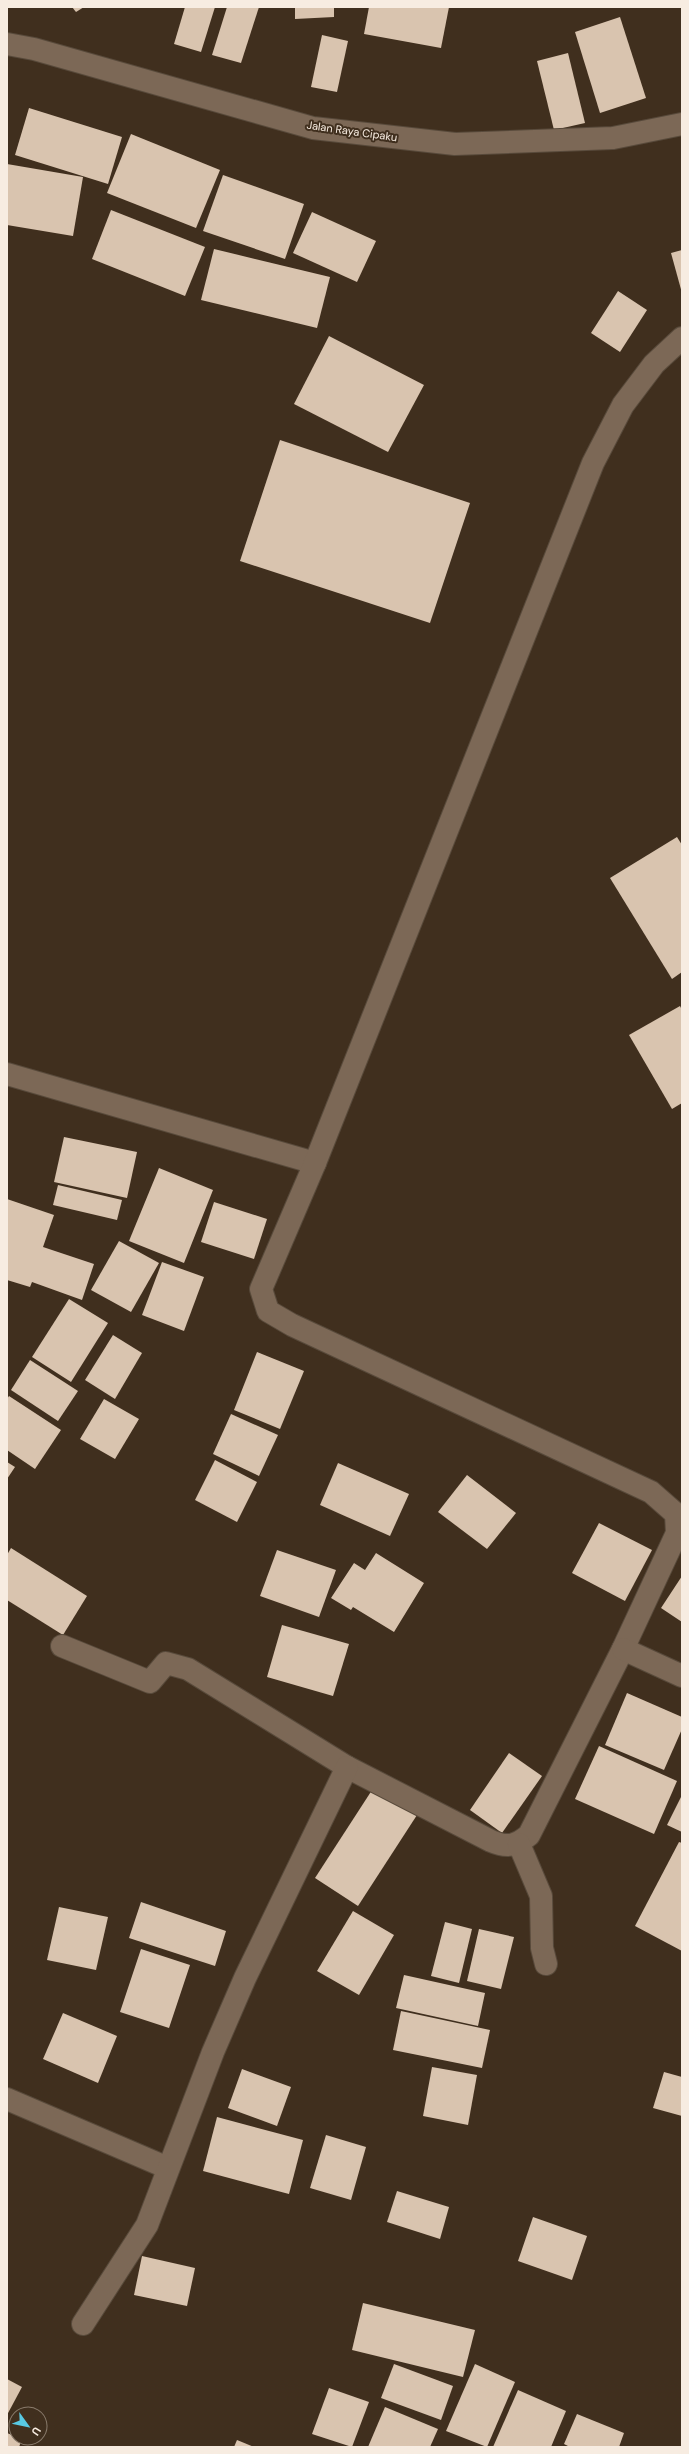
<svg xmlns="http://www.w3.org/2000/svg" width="689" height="2454" font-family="'DM Sans',sans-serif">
<rect width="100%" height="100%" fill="#402f1e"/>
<g fill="#d9c4af">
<path d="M72,7H84L76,12Z"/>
<path d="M185,7H215L201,52L174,44Z"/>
<path d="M227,7H259L241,63L212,55Z"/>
<path d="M295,7H334V17L295,19Z"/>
<path d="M369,7H449L441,48L364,34Z"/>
<path d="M620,17L646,98L600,113L575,32Z"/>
<path d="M322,35L348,41L337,92L311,87Z"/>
<path d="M568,53L585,123L554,130L537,61Z"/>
<path d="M29,108L122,137L108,184L15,155Z"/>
<path d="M131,134L220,170L196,228L107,193Z"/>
<path d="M7,164L83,177L73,236L7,225Z"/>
<path d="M223,175L304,204L285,259L203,231Z"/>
<path d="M111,210L205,247L185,296L92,259Z"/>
<path d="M312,212L376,241L357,282L293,253Z"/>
<path d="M214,249L330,277L317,328L201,300Z"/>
<path d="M682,250V293L671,253Z"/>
<path d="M618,291L647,310L620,352L591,333Z"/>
<path d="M329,336L424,385L388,452L294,404Z"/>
<path d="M280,440L470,503L430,623L240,561Z"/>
<path d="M677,837L682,845V972L672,979L610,878Z"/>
<path d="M680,1006L682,1010V1103L672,1109L629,1035Z"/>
<path d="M64,1137L137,1152L127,1198L54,1182Z"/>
<path d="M159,1168L213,1190L184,1263L129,1241Z"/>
<path d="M58,1185L122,1200L117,1220L53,1205Z"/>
<path d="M7,1199L54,1215L43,1247L94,1264L82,1300L32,1282L30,1287L7,1280Z"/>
<path d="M214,1202L267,1219L254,1259L201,1242Z"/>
<path d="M119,1241L159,1263L131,1312L91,1290Z"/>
<path d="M162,1262L204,1277L184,1331L142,1315Z"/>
<path d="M69,1299L108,1323L71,1382L32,1357Z"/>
<path d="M113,1335L142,1353L115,1399L85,1380Z"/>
<path d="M257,1352L304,1371L280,1429L234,1410Z"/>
<path d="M30,1360L78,1391L58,1421L11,1390Z"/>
<path d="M9,1396L61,1430L35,1469L7,1450V1399Z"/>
<path d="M104,1399L139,1419L115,1459L80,1439Z"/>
<path d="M231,1414L278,1435L259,1476L213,1454Z"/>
<path d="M215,1460L257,1482L237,1522L195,1500Z"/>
<path d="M7,1462L15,1467L7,1479Z"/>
<path d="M338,1463L409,1494L390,1536L320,1505Z"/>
<path d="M467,1475L516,1513L487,1549L438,1512Z"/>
<path d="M599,1523L652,1550L625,1601L572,1573Z"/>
<path d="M11,1548L87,1596L63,1635L7,1600V1555Z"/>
<path d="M277,1550L336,1570L319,1617L260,1596Z"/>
<path d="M376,1553L424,1583L394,1632L353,1607L351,1610L331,1598L354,1563L365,1570Z"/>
<path d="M682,1576V1622L661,1608Z"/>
<path d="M282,1625L349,1644L333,1696L267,1677Z"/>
<path d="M627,1693L682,1717V1729L664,1770L605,1745Z"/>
<path d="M599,1746L677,1781L654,1834L575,1799Z"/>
<path d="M509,1753L542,1776L502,1833L470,1810Z"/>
<path d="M374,1787L417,1815L358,1906L315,1878Z"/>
<path d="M682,1795V1832L667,1825Z"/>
<path d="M679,1842L682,1843V1951L635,1926Z"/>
<path d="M141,1902L226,1931L215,1966L129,1938Z"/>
<path d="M59,1907L108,1917L96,1970L47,1960Z"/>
<path d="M353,1911L394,1935L359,1995L317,1971Z"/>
<path d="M445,1922L472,1929L459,1983L431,1976Z"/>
<path d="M479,1929L514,1937L501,1989L467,1981Z"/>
<path d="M141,1949L190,1965L169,2028L120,2012Z"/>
<path d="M404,1975L485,1993L478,2026L396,2008Z"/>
<path d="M401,2011L490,2030L482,2068L393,2050Z"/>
<path d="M63,2013L117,2036L98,2083L43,2059Z"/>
<path d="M432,2067L477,2075L468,2125L423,2116Z"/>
<path d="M242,2069L291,2087L277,2126L228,2108Z"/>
<path d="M664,2072L682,2077V2116L653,2108Z"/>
<path d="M217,2117L303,2140L289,2194L203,2171Z"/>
<path d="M326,2135L366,2147L351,2200L310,2188Z"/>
<path d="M397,2191L449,2207L440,2239L387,2222Z"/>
<path d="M533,2217L587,2236L572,2280L518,2261Z"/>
<path d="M142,2256L195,2268L187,2306L134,2295Z"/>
<path d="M363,2303L475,2330L463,2377L352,2350Z"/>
<path d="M394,2364L453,2386L441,2420L381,2398Z"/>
<path d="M475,2364L515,2382L487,2447L446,2431Z"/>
<path d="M7,2379L22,2387L7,2415Z"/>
<path d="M329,2388L369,2402L352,2447L312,2434Z"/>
<path d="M518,2390L566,2411L551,2447H493Z"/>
<path d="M385,2407L438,2429L430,2447H368Z"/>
<path d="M577,2414L624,2433L619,2447H570L564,2444Z"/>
<path d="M7,2433L22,2439L19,2447H7Z"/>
<path d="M237,2440L254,2447H234Z"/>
</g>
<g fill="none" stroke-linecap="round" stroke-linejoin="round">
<g stroke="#584a3b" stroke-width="24">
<g id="minor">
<path d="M7,1074L315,1163"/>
<path d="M62,1646L150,1682L166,1663L188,1669L347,1767L491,1841C507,1848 516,1846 529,1835L623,1649L677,1533L676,1514L651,1492L292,1325L268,1311L261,1289L315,1163L593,463L623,405L654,364L682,338"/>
<path d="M623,1649L682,1676"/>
<path d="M519,1844L541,1896L542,1948L546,1964"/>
<path d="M7,2099L168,2168"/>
<path d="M83,2324L147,2225L213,2052L245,1978L347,1767"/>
</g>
</g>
<g stroke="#584a3b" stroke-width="24">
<path id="tertiary" d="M7,44L34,49L313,128L455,144L613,138L682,124"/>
</g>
<use href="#minor" stroke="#7c6856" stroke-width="22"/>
<use href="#tertiary" stroke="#7c6856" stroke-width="22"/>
</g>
<g text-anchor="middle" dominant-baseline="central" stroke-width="4" stroke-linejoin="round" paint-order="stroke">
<g font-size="11" fill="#f7ece1" stroke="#402f1e">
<text transform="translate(352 131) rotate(8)">Jalan Raya Cipaku</text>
</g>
</g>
<rect width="689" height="2454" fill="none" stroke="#f7ece1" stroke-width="16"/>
<g transform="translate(28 2426) rotate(123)"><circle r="19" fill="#402f1e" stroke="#897b6c"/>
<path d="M0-3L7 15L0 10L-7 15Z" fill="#58c9e3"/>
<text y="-6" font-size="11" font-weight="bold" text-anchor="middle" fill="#f7ece1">U</text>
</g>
</svg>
